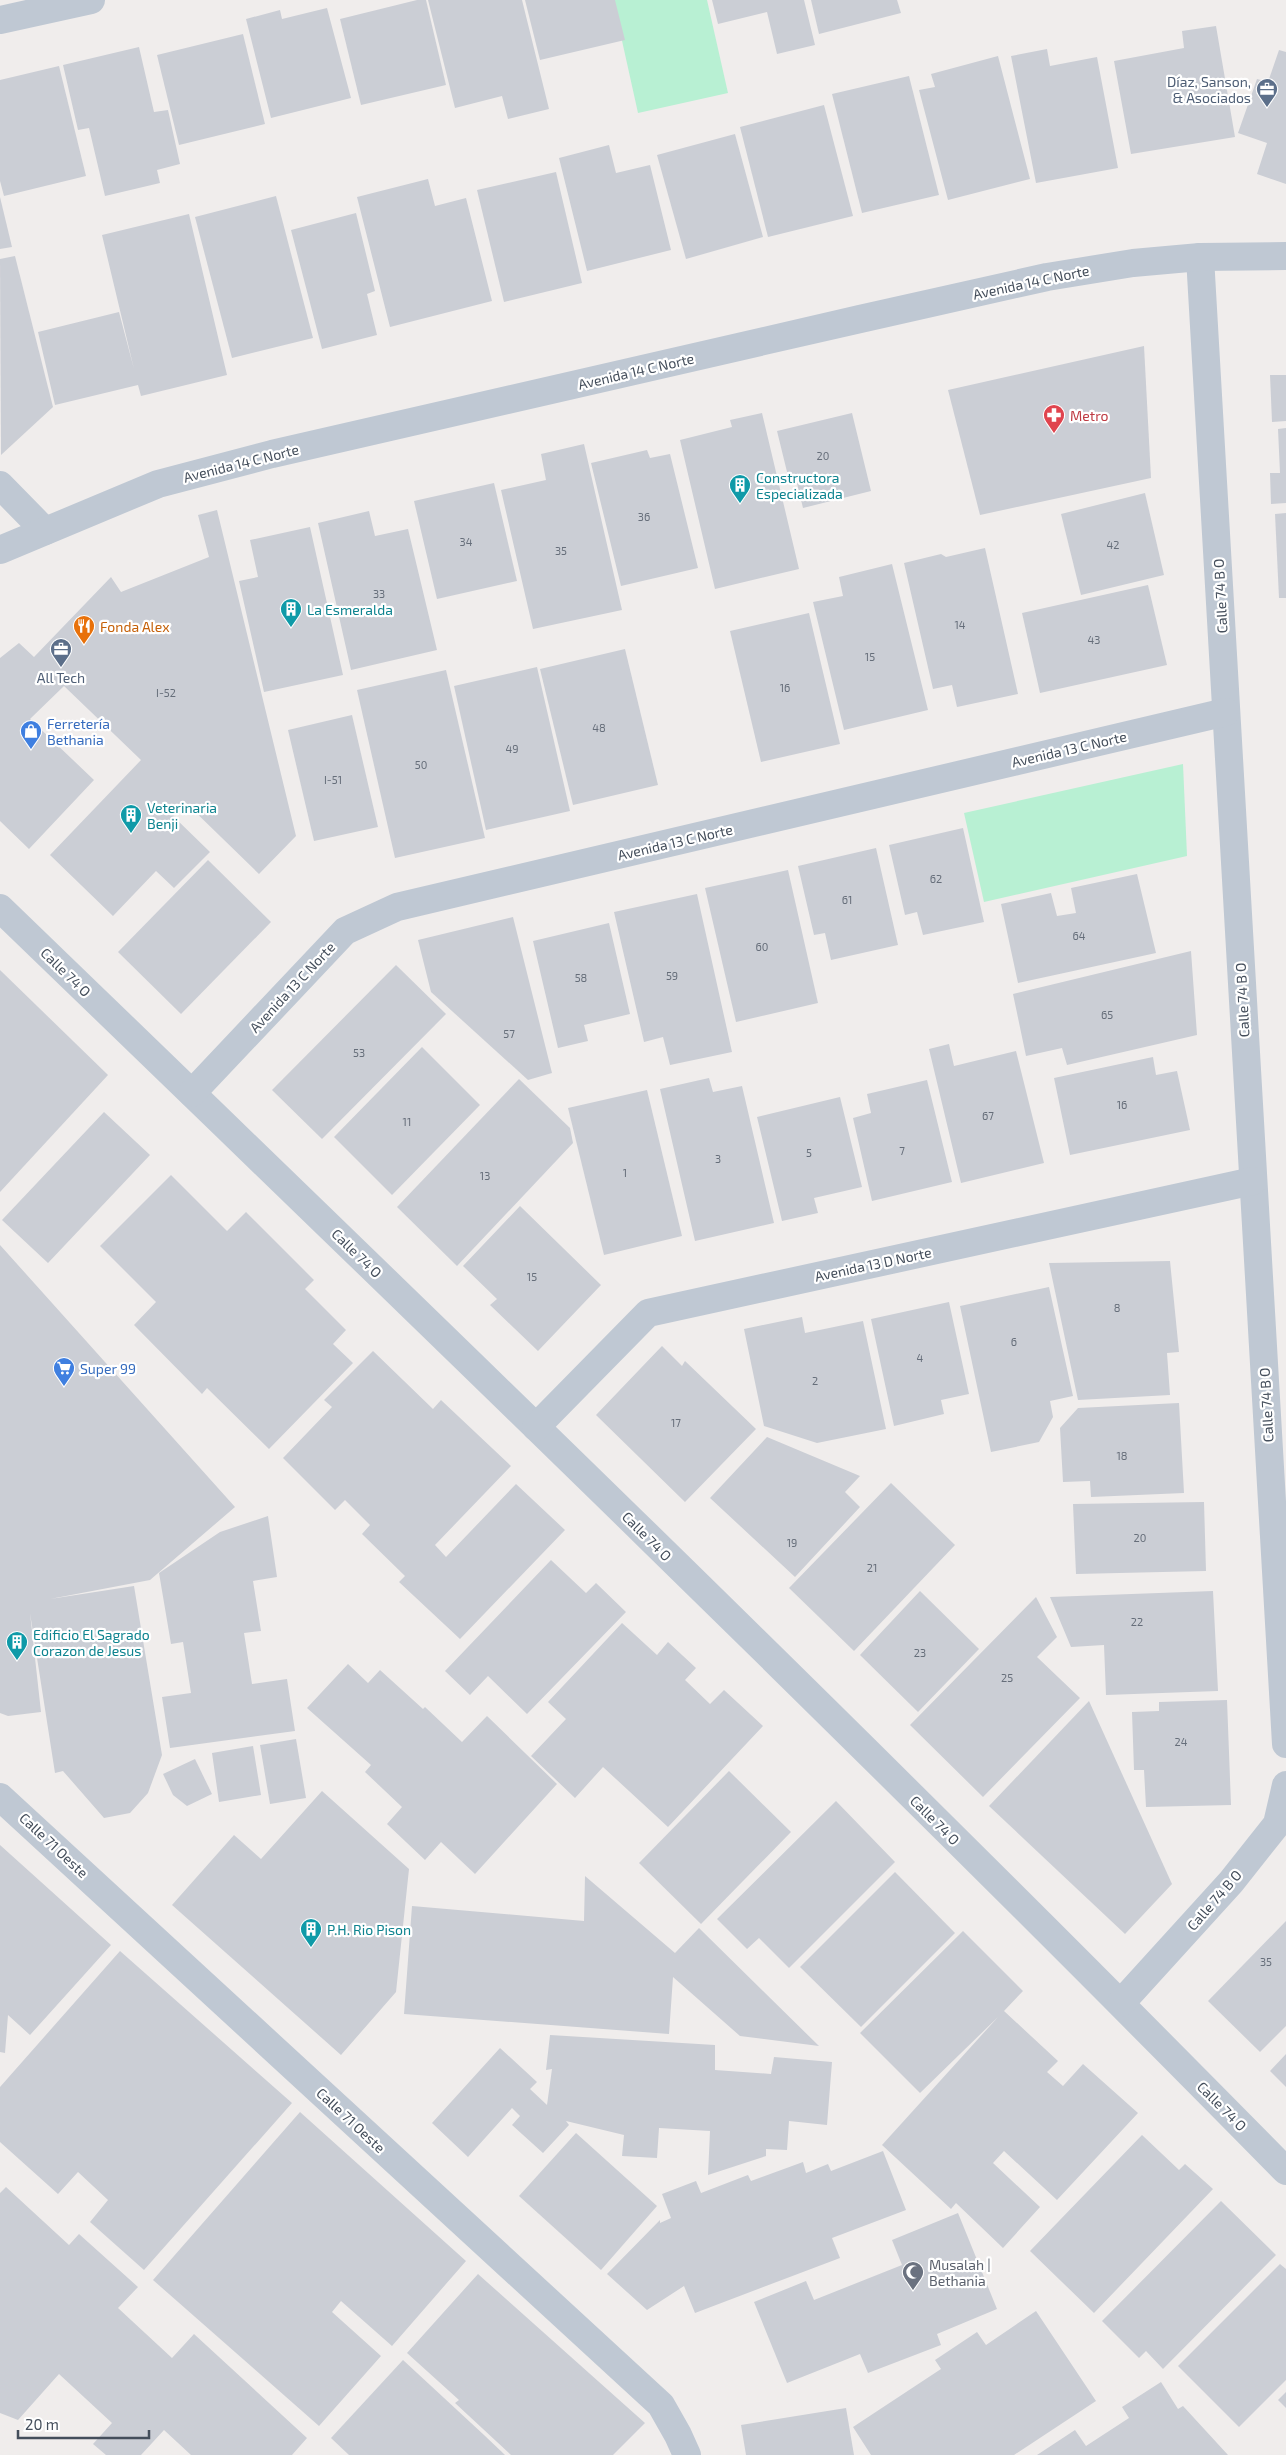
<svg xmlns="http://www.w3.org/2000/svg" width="1286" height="2455" font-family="'Exo 2',sans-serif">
<rect width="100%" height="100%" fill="#f0edec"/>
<g fill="#b8f0d3">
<path d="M613,0H707L728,93L638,113Z"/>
<path d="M1183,764L1187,856L984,902L964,813Z"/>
</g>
<g fill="#cbced5">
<path d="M417,0H426L446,85L361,105L340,19Z"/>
<path d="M428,0H522L549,109L508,119L502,96L455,108Z"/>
<path d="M525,0H615L625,40L540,60Z"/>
<path d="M712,0H804L815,45L777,54L767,12L718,24Z"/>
<path d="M811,0H897L901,13L819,34Z"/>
<path d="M327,8L351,98L271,118L246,19L280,10L282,19Z"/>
<path d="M1216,26L1235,137L1131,154L1114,61L1184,48L1182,31Z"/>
<path d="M243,34L265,124L179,145L157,55Z"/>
<path d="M139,47L154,112L168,110L180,164L157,170L160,183L105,196L89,128L78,130L63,65Z"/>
<path d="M1047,49L1050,66L1097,57L1118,168L1036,183L1011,56Z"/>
<path d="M1279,50L1286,52V184L1257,174L1267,143L1238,133L1257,79L1268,82Z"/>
<path d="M998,56L1030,179L948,200L919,90L935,87L931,74Z"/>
<path d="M59,66L86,176L4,196L0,181V80Z"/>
<path d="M909,76L939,195L862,213L832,94Z"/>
<path d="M824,105L853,216L768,237L740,127Z"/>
<path d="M735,134L763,237L686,259L657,155Z"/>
<path d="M609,145L616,173L650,165L671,250L587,271L559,158Z"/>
<path d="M556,172L582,283L504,302L477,190Z"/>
<path d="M428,179L435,206L466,198L492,301L390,327L357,197Z"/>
<path d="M276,196L313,338L232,358L195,217Z"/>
<path d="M0,197L12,247L0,249Z"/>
<path d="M356,213L375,291L367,294L377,335L322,349L291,230Z"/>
<path d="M189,214L227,375L141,396L138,385L55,405L38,332L119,312L134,369L102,235Z"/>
<path d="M15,256L53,407L1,455L0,259Z"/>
<path d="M1144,346L1151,478L980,515L948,390Z"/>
<path d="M1270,375H1286V421L1272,422Z"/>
<path d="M762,413L799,569L715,589L680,440L732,427L730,420Z"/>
<path d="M852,413L871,491L803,508L796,479L789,480L777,431Z"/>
<path d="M1286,428V503L1271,504L1270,473H1280L1278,429Z"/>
<path d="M584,444L622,610L533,629L501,490L546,480L541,454Z"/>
<path d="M647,450L650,458L670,454L698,568L621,586L591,463Z"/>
<path d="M494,483L517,581L437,599L414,501Z"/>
<path d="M1145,493L1164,575L1081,595L1061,514Z"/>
<path d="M217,510L296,836L259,874L186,803L173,816L210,852L174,888L156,871L113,916L50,855L141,760L64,686L30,719L94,780L29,849L0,821V658L19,643L34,657L111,577L121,592L209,557L198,515Z"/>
<path d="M369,511L375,536L408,529L437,650L351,670L318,523Z"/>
<path d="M1286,513V598H1279L1275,514Z"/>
<path d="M310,527L343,675L264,692L239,581L258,577L250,540Z"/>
<path d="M985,548L1018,694L957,707L952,685L933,689L904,563L941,554L946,557Z"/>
<path d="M892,564L928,710L844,730L813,602L843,596L839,577Z"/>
<path d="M1148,585L1167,665L1040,693L1022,613Z"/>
<path d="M809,613L840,744L761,762L730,631Z"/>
<path d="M625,649L658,785L573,805L540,669Z"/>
<path d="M537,667L570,811L486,830L454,686Z"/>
<path d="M446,670L485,838L395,858L357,690Z"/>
<path d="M352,715L378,827L314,841L288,730Z"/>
<path d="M963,828L984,922L923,935L917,912L905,915L889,845Z"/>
<path d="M876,848L898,945L831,960L825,933L814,935L798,866Z"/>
<path d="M208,860L271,922L181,1014L118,952Z"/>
<path d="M788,870L818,1003L736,1022L705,888Z"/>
<path d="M1137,874L1156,953L1018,983L1001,904L1051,893L1057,916L1076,913L1071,888Z"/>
<path d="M697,894L732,1052L670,1065L663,1037L644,1042L614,912Z"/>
<path d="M513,917L552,1073L528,1080L431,992L418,940Z"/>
<path d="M609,923L630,1014L584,1025L588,1041L558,1048L533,941Z"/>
<path d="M1191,951L1197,1035L1067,1065L1062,1048L1026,1056L1013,994Z"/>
<path d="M396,965L446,1014L322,1139L272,1090Z"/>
<path d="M0,970L108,1075L0,1192Z"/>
<path d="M949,1044L954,1066L1016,1051L1044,1163L961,1183L929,1049Z"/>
<path d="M422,1047L480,1105L392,1195L334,1137Z"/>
<path d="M1153,1057L1156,1075L1177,1071L1190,1130L1070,1155L1054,1078Z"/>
<path d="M709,1078L713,1092L742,1086L774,1223L695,1241L660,1089Z"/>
<path d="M519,1079L570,1128L573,1143L457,1266L397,1207Z"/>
<path d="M927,1080L952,1182L872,1201L853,1118L871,1113L867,1094Z"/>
<path d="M647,1090L682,1236L604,1255L568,1108Z"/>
<path d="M840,1097L862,1187L814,1198L818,1213L782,1221L757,1117Z"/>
<path d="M104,1112L150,1155L48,1263L2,1220Z"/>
<path d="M171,1175L227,1231L246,1212L314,1280L305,1289L346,1330L333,1344L353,1363L269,1449L207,1388L202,1394L134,1325L156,1302L100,1246Z"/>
<path d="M520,1206L601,1285L538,1351L490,1305L497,1299L463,1266Z"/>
<path d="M0,1245L235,1507L150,1580L50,1599L134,1586L162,1755L148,1793L130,1813L104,1818L63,1771L55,1773L30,1613L41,1712L8,1716L0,1713Z"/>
<path d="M1170,1261L1179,1352L1167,1353L1170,1395L1078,1400L1049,1263Z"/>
<path d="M1049,1287L1073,1396L1050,1401L1053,1417L1039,1442L991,1452L960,1306Z"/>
<path d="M949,1302L969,1394L941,1400L944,1414L894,1426L871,1319Z"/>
<path d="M802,1317L805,1333L863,1321L886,1429L817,1443L764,1426L744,1329Z"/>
<path d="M662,1346L682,1366L685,1361L756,1429L685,1502L596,1415Z"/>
<path d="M373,1351L433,1409L441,1400L511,1466L435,1545L446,1557L516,1484L565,1530L460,1639L399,1582L405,1576L362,1534L370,1525L345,1500L335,1510L283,1458L332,1407L324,1400Z"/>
<path d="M1179,1403L1184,1493L1091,1497L1090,1481L1063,1482L1060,1428L1078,1408Z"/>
<path d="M767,1437L860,1476L845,1492L860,1507L795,1577L710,1498Z"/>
<path d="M891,1483L955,1545L854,1651L789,1588Z"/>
<path d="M1204,1502L1206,1571L1076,1574L1073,1504Z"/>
<path d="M268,1516L277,1577L253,1581L261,1631L244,1633L252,1684L287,1679L295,1731L170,1748L162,1697L191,1693L183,1642L171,1644L159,1573L220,1532Z"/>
<path d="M551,1560L586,1593L596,1583L626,1612L527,1714L488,1676L470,1695L445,1671Z"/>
<path d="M920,1591L979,1649L918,1712L860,1655Z"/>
<path d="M1213,1591L1218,1691L1106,1695L1104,1645L1071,1647L1050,1597Z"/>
<path d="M1036,1597L1057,1637L1037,1657L1080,1698L983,1797L910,1725Z"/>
<path d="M622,1623L657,1655L668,1642L696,1668L685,1680L710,1704L724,1690L763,1726L668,1827L603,1767L575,1798L531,1756L566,1719L548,1702Z"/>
<path d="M348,1664L368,1683L380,1670L423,1709L425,1707L462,1742L487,1716L557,1784L475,1874L441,1842L425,1860L387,1824L402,1807L365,1772L371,1765L307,1708Z"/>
<path d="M1227,1700L1231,1805L1146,1807L1144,1770H1134L1132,1712L1159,1711V1702Z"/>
<path d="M1089,1701L1172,1884L1125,1934L989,1806Z"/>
<path d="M296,1739L306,1798L270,1804L260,1745Z"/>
<path d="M253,1746L261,1795L219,1802L212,1753Z"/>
<path d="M195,1759L212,1794L187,1806L173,1795L163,1774Z"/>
<path d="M729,1771L791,1832L701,1924L639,1863Z"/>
<path d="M322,1791L409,1869L396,1992L341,2055L172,1905L234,1835L261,1859Z"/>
<path d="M836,1801L895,1862L789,1968L759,1938L747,1949L717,1919Z"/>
<path d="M0,1845L111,1945L30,2035L8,2015L5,2053L0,2052Z"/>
<path d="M895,1872L955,1933L861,2027L800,1967Z"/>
<path d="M585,1876L675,1953L699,1928L819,2046L740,2036L673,1977L669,2034L404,2014L412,1906L584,1921Z"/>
<path d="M1286,1921V2026L1260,2052L1208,2001Z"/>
<path d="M963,1931L1023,1991L1004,2011L1058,2061L1047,2072L1063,2086L1083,2064L1138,2113L1057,2200L1004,2151L993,2163L1040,2207L1003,2248L956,2203L951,2209L882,2145L998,2017L920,2093L860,2033Z"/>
<path d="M120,1951L292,2103L144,2270L90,2222L108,2200L78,2172L58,2194L0,2142V2087Z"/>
<path d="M550,2035L715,2045V2070L771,2074L774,2057L832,2062L827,2125L789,2121L787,2150L766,2149V2156L708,2175L710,2131L659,2128L657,2158L622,2156L624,2135L566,2121L569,2125L543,2153L512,2125L520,2116L512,2108L468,2157L432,2123L500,2048L537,2082L530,2089L547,2105L552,2069L546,2070Z"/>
<path d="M1286,2054V2087L1270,2071Z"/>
<path d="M300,2112L466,2261L392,2346L341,2301L332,2312L381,2356L319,2426L153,2280Z"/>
<path d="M576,2133L657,2206L601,2270L519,2196Z"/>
<path d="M1142,2135L1179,2170L1185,2164L1213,2189L1094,2313L1030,2251Z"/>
<path d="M883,2151L906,2210L832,2238L840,2258L695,2313L684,2286L647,2310L607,2274L660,2220V2223L671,2218L662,2194L696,2181L701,2193L748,2175L751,2181L803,2162L806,2173L828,2164L831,2171Z"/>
<path d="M6,2187L69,2245L79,2234L138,2287L118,2308L172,2358L194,2334L307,2438L292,2455H191L164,2430L141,2455H106L93,2444L112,2423L59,2374L18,2420L0,2413V2193Z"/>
<path d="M1221,2201L1276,2255L1163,2369L1146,2351L1139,2358L1102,2321Z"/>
<path d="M958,2213L997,2309L937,2334L941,2345L868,2373L860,2354L787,2383L754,2302L806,2281L814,2300L902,2265L892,2240Z"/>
<path d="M1280,2264L1286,2269V2380L1239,2427L1178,2366Z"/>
<path d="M478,2274L645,2423L613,2455H511L455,2403L459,2400L407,2353Z"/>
<path d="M1036,2311L1096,2401L1014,2455H871L853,2427L941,2369L935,2360L977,2332L986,2345Z"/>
<path d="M403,2360L484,2435L505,2455H349L331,2438Z"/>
<path d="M1161,2382L1178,2409L1183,2406L1228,2455H1037L1075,2430L1086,2446L1129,2418L1122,2407Z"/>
<path d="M1286,2392V2408L1278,2400Z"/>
<path d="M846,2408L854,2455H746L741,2425Z"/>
</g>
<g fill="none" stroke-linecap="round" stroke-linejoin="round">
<g stroke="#bfc8d3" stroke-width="28">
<path d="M0,20L91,0"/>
<path d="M1200,257L1286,1744"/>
<path d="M0,485L45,531"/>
<path d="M0,550L158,484L272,454L860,319L1047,277L1133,263L1200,257L1286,256"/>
<path d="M0,908C432,1325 865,1743 1286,2171"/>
<path d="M192,1093L345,931L397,907L1226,712"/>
<path d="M536,1427L648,1313L1253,1181"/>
<path d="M0,1797L661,2405L678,2435L687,2455"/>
<path d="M1121,2003L1231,1882L1277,1824L1286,1785"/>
</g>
</g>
<defs>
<g id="office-pin" transform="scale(1.125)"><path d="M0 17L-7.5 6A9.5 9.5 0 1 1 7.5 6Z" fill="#5c6f8a" stroke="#fff"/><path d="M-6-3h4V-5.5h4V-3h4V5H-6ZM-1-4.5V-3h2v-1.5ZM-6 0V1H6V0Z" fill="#fff"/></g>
<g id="pharmacy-pin" transform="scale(1.125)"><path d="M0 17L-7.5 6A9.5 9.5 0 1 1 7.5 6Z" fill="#e0444e" stroke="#fff"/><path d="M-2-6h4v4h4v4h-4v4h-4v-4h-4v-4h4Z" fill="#fff"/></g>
<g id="building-pin" transform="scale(1.125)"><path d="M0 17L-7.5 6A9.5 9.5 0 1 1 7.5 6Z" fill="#0f9aa8" stroke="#fff"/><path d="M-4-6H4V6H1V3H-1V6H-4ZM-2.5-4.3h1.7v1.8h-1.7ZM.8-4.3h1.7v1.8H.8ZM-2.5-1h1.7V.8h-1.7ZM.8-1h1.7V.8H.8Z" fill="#fff"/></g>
<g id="restaurant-pin" transform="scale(1.125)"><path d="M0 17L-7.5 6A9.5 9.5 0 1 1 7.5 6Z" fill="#e8710a" stroke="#fff"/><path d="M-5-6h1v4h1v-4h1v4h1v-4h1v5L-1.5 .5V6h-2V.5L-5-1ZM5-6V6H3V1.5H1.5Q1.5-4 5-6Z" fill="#fff"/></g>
<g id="shop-pin" transform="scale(1.125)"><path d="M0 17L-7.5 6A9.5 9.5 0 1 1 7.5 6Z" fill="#3f7fe0" stroke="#fff"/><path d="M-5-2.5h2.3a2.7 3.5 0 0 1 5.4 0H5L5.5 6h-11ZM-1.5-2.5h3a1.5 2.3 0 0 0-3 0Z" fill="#fff"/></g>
<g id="supermarket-pin" transform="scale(1.125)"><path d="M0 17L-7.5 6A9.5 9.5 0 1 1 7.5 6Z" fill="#3f7fe0" stroke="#fff"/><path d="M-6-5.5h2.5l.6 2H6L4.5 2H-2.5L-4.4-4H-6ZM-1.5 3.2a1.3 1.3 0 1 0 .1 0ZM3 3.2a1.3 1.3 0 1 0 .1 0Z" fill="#fff"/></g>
<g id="mosque-pin" transform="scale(1.125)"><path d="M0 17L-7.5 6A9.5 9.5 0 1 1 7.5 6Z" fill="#6b7280" stroke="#fff"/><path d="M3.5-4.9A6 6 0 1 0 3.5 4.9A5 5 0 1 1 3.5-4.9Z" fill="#fff"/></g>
</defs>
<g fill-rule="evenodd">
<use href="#office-pin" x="1267" y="89"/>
<use href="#pharmacy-pin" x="1054" y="415"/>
<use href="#building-pin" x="740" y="485"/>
<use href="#building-pin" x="291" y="609"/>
<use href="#restaurant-pin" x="84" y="626"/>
<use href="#office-pin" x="61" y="649"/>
<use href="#shop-pin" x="31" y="731"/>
<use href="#building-pin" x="131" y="815"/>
<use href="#supermarket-pin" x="64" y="1368"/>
<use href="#building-pin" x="17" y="1642"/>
<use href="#building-pin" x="311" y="1929"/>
<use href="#mosque-pin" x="913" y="2272"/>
</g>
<g text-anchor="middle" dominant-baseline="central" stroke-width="4.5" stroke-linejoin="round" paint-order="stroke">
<g font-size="11" fill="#666e7a">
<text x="823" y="455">20</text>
<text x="644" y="516">36</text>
<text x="466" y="541">34</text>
<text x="1113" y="544">42</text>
<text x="561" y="550">35</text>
<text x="379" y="593">33</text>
<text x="960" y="624">14</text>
<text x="1094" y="639">43</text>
<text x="870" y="656">15</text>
<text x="785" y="687">16</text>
<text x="166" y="692">I-52</text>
<text x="599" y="727">48</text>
<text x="512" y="748">49</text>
<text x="421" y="764">50</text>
<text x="333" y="779">I-51</text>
<text x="936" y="878">62</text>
<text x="847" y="899">61</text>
<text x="1079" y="935">64</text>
<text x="762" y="946">60</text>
<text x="672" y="975">59</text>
<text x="581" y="977">58</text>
<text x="1107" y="1014">65</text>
<text x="509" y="1033">57</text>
<text x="359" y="1052">53</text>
<text x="1122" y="1104">16</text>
<text x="988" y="1115">67</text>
<text x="407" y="1121">11</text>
<text x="902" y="1150">7</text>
<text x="809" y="1152">5</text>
<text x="718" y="1158">3</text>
<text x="625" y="1172">1</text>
<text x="485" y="1175">13</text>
<text x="532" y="1276">15</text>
<text x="1117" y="1307">8</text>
<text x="1014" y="1341">6</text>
<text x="920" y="1357">4</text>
<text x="815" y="1380">2</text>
<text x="676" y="1422">17</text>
<text x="1122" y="1455">18</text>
<text x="1140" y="1537">20</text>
<text x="792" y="1542">19</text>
<text x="872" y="1567">21</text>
<text x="1137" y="1621">22</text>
<text x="920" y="1652">23</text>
<text x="1007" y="1677">25</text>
<text x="1181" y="1741">24</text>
<text x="1266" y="1961">35</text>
</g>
<g font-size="14" fill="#4e5e75" stroke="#fff" text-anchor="end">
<text x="1251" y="81">Díaz, Sanson,<tspan x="1251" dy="16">&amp; Asociados</tspan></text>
<text x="61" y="677" text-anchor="middle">All Tech</text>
</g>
<g font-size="14" fill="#444e5b" stroke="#fff">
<text transform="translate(1031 282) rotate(-12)">Avenida 14 C Norte</text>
<text transform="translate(636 371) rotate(-13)">Avenida 14 C Norte</text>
<text transform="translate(241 463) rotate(-14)">Avenida 14 C Norte</text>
<text transform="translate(1220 596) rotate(-93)">Calle 74 B O</text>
<text transform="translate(1069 749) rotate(-13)">Avenida 13 C Norte</text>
<text transform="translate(675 842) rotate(-13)">Avenida 13 C Norte</text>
<text transform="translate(66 972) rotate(44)">Calle 74 O</text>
<text transform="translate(292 987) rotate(-47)">Avenida 13 C Norte</text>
<text transform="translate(1242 1000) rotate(-93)">Calle 74 B O</text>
<text transform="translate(357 1253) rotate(44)">Calle 74 O</text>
<text transform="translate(873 1264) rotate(-12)">Avenida 13 D Norte</text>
<text transform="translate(1266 1405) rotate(-93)">Calle 74 B O</text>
<text transform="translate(647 1536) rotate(45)">Calle 74 O</text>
<text transform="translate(935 1820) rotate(45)">Calle 74 O</text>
<text transform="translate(54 1845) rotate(43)">Calle 71 Oeste</text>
<text transform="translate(1214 1900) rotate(-49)">Calle 74 B O</text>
<text transform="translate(1222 2106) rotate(45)">Calle 74 O</text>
<text transform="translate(351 2120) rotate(43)">Calle 71 Oeste</text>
</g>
<g font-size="14" fill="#be3a42" stroke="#fff" text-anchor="start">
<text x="1070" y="415">Metro</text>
</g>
<g font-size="14" fill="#0d838f" stroke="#fff" text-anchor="start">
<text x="756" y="477">Constructora<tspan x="756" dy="16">Especializada</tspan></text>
<text x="307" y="609">La Esmeralda</text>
<text x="147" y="807">Veterinaria<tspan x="147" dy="16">Benji</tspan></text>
<text x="33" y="1634">Edificio El Sagrado<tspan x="33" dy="16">Corazon de Jesus</tspan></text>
<text x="327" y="1929">P.H. Rio Pison</text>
</g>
<g font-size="14" fill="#c56008" stroke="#fff" text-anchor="start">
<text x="100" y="626">Fonda Alex</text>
</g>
<g font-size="14" fill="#366cbe" stroke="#fff" text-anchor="start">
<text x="47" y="723">Ferretería<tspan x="47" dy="16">Bethania</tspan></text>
<text x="80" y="1368">Super 99</text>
</g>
<g font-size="14" fill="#5b616d" stroke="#fff" text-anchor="start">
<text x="929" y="2264">Musalah |<tspan x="929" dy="16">Bethania</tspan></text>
</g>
</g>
<path d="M18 2430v8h131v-8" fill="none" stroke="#444e5b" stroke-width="2.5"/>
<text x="25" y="2430" font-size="15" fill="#444e5b" stroke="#ffffff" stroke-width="4" paint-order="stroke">20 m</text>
</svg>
